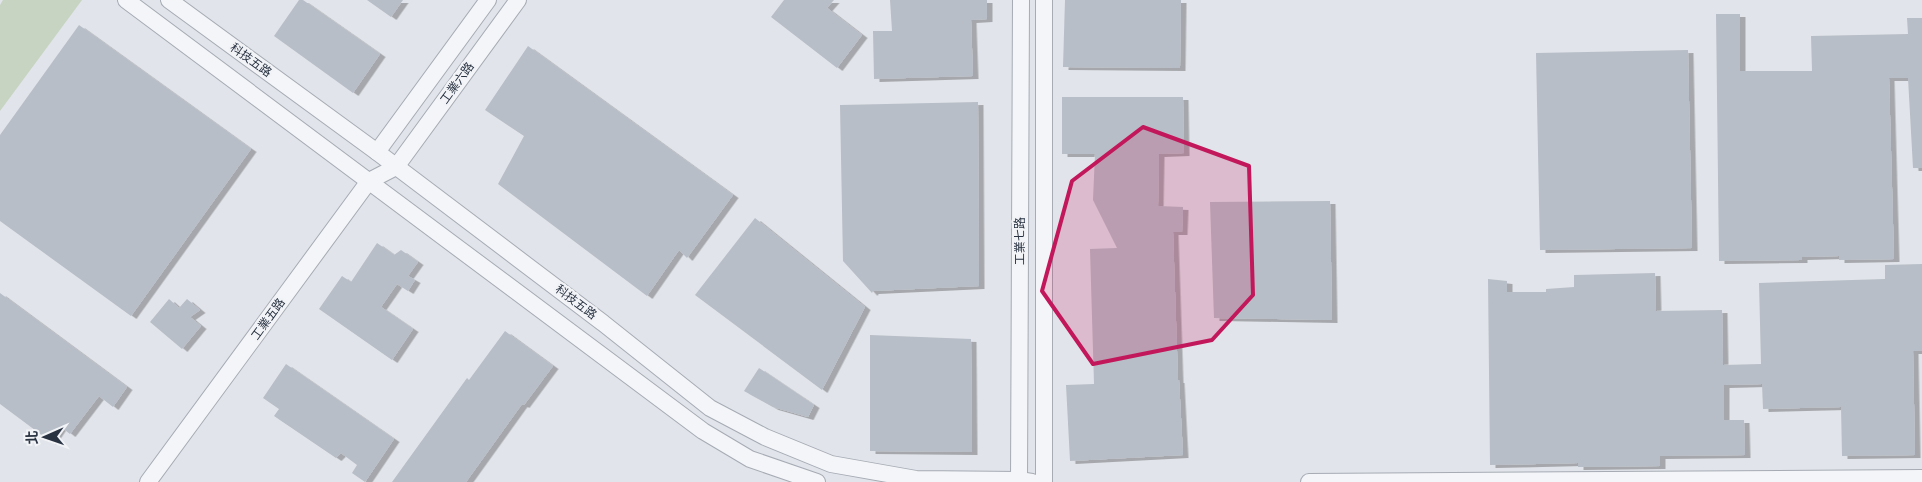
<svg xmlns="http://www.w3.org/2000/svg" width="1922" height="482" font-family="'Fira Sans Condensed','Noto Sans TC',sans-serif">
<defs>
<filter id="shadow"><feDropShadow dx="5.5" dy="3" stdDeviation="0" flood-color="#0004"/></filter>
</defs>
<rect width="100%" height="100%" fill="#e1e4ea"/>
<path fill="#c7d4c2" d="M3,0H82L0,111V5Z"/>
<g fill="#b8bec7" filter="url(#shadow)">
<path d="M299,0H303L380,54L353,93L274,36Z"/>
<path d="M367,0H403L391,17Z"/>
<path d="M784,0H834L827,8L862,35L837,68L771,17Z"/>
<path d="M890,0H987V19L971,20L973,76L874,79L873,31H892Z"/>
<path d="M1065,0H1181L1180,68L1063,67Z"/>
<path d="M1716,14H1740V71H1812L1811,36L1908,34L1907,18H1922V168H1913L1908,78H1889L1894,259L1839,260V256L1802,257V260L1719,261Z"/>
<path d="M79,25L251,149L131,316L0,221V135Z"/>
<path d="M528,46L733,195L687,258L679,250L647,296L498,184L524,136L485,110Z"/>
<path d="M1688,50L1692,248L1540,250L1536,53Z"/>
<path d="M1062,97H1183L1184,153L1159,154L1158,206L1183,207L1182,232H1173L1178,380H1179L1183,455L1070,461L1066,385L1094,384L1090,249L1117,248L1093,200L1095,154H1062Z"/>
<path d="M978,102L979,286L873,291L872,293L843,261L840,105Z"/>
<path d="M1330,201L1332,320L1214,318L1210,202Z"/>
<path d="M755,218L865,307L822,390L695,295Z"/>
<path d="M377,243L394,255L401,250L418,262L408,276L415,280L408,291L397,284L381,307L413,329L392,360L319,309L342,276L351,282Z"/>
<path d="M1922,264V351H1913L1915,455L1842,456L1841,407L1763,409L1762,384L1724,385V420H1744L1745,455L1660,456V466L1578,467V463L1490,465L1488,279L1507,281V292H1546V289L1574,287V275L1655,273L1656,311L1722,310L1723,365L1761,364L1759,283L1885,279V265Z"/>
<path d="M0,293L127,387L113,407L99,396L70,434L61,427L51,442L0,404Z"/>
<path d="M169,299L179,308L187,299L200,310L190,317L201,326L182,349L150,322Z"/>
<path d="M505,331L553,366L524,405L522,404L466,482H392L467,378L469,380Z"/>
<path d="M870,335L971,339L972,452L870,451Z"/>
<path d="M286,364L394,439L365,482L352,473L357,465L341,453L336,458L274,416L279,409L263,398Z"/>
<path d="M759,368L814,405L808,417L773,407L744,391Z"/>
</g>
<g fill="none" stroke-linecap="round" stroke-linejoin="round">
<g stroke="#a6abb4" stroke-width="18">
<g id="street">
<path d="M126,0L703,431L750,459L817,482"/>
<path d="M169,0L377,152L603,323L710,408L765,437L831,464L916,479L1019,480L1032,482"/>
<path d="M1044,0V482"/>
<path d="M377,152L488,0"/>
<path d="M148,482L369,181L396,167L518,0"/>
<path d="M1019,482L1021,0"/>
<path d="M1309,482L1922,478"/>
</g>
</g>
<use href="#street" stroke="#f4f5f8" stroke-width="16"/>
</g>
<path fill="#c2185b" fill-opacity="0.2" stroke="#c2185b" stroke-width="4" stroke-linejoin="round" d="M1143,127L1249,166L1253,295L1212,340L1093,364L1042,291L1072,181Z"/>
<g text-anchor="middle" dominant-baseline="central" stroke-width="4.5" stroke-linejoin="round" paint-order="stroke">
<g font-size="12" fill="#293241" stroke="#f1f3f7">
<text transform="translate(251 60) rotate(36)">科技五路</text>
<text transform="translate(457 83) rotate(-54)">工業六路</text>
<text transform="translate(1020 241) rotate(-90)">工業七路</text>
<text transform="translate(576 302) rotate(37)">科技五路</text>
<text transform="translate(268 319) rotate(-54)">工業五路</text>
</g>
</g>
<g transform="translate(45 437) rotate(268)" stroke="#f1f3f7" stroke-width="4" paint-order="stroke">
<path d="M0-4L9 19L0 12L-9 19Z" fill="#293241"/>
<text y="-8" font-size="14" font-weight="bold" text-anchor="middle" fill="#293241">北</text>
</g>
</svg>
